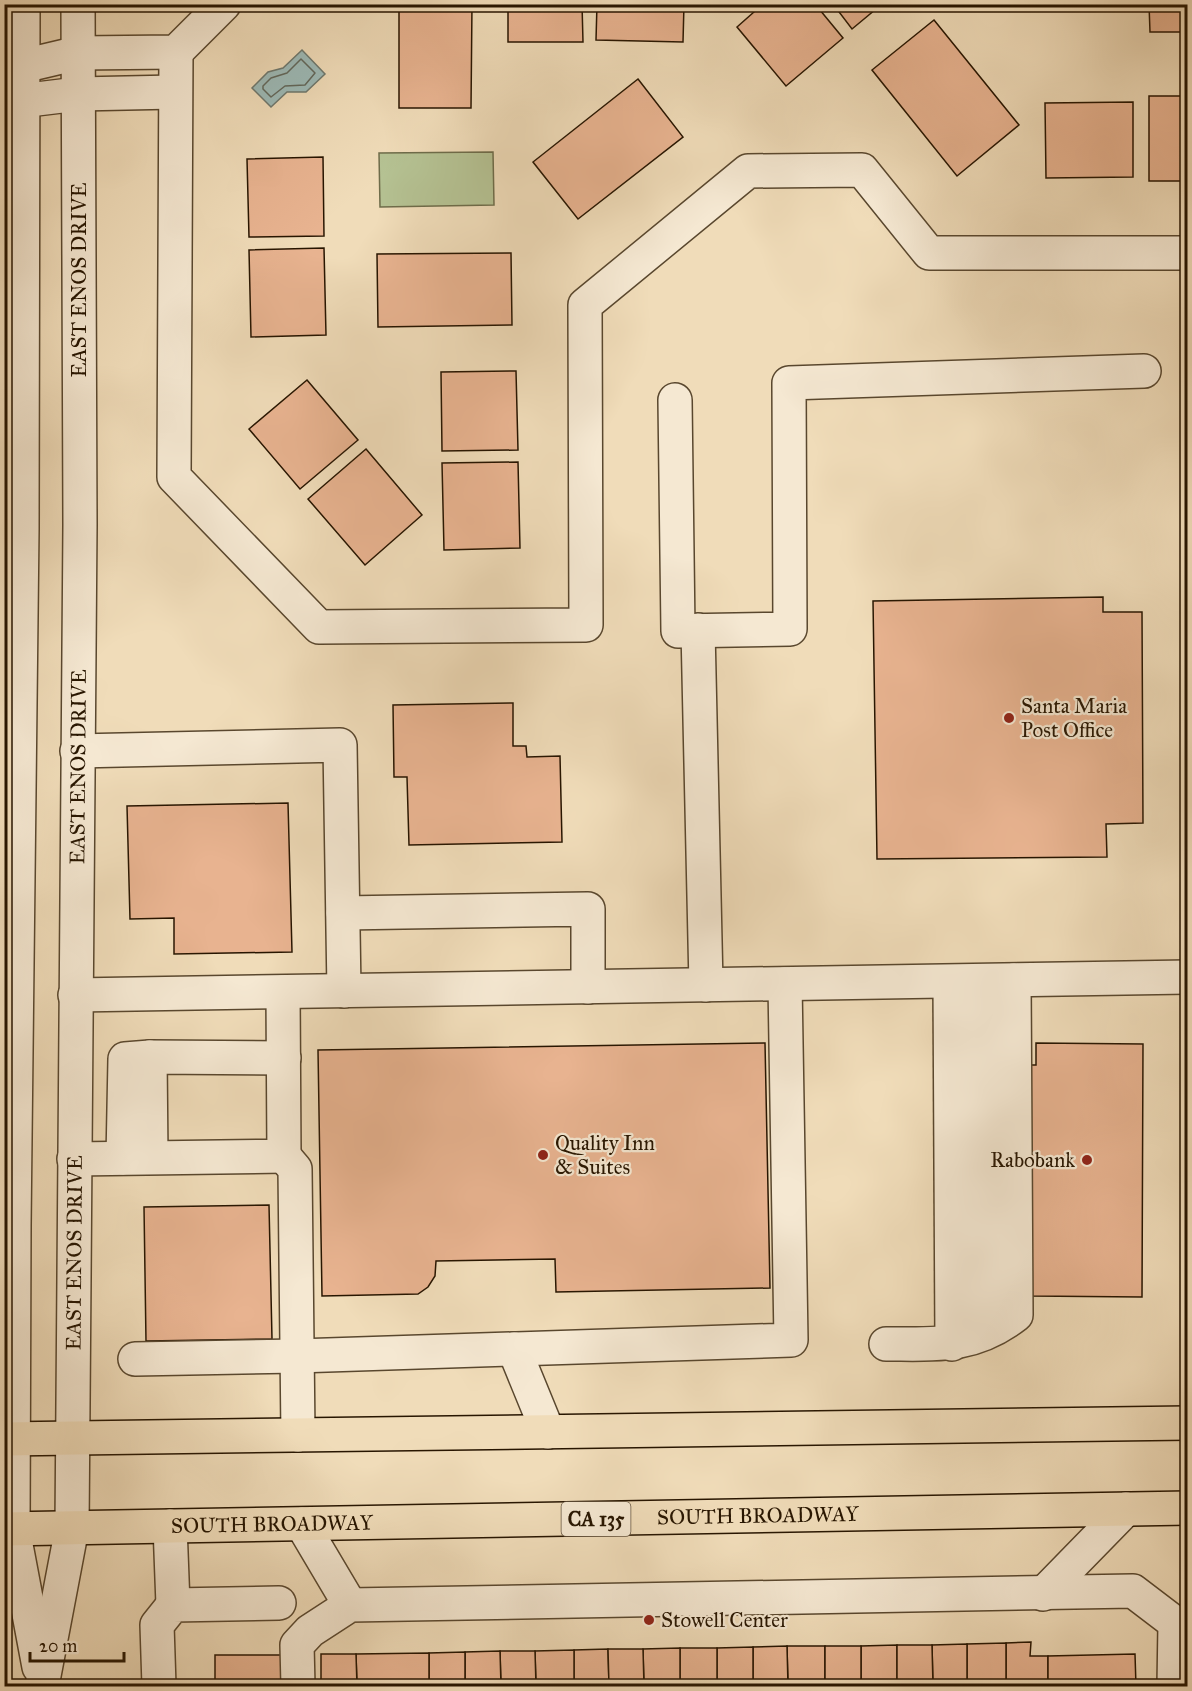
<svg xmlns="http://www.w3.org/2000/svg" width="1192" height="1691" font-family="'IM FELL Great Primer',serif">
<rect width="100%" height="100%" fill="#f0dcb9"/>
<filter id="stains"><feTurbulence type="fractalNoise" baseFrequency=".00333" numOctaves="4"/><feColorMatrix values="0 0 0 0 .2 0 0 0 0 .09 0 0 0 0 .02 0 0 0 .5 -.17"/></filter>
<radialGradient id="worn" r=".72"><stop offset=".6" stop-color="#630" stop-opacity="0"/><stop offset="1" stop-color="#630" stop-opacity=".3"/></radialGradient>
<path fill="#b5c293" stroke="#6e6c4a" stroke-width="1.5" d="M493,152L494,205L380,207L379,153Z"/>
<path fill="#9dbab7" stroke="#6e786e" stroke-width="1.5" d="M302,50L325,74L306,92H287L271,107L252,88L268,72L283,68Z"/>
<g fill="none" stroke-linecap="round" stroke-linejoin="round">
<path stroke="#62685c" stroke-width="1.5" d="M301,59L315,73L305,85L285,86L271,97L263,89V86L271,78L287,73Z"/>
</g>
<g fill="#e8b390" stroke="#271500" stroke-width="1.5">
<path d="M399,4H472L471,108H399Z"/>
<path d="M508,4H582L583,42H508Z"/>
<path d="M597,4H684L683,42L596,40Z"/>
<path d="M763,4H815L843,38L786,86L737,27Z"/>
<path d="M833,4H882L852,29Z"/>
<path d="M1149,4H1188V32H1150Z"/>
<path d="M934,20L1019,125L957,176L872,70Z"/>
<path d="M638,79L683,137L578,219L533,162Z"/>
<rect x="1149" y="96" width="39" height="85"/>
<path d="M1133,102V177L1046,178L1045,103Z"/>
<path d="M323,157L324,236L249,237L247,159Z"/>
<path d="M324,248L326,335L251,337L249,250Z"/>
<path d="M511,253L512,325L378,327L377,254Z"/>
<path d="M516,371L518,450L442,451L441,372Z"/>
<path d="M307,380L358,440L300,489L249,429Z"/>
<path d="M366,449L422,515L365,565L308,499Z"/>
<path d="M518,462L520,548L444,550L442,463Z"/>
<path d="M1103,597V612H1142L1143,823L1106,824L1107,857L877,859L873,601Z"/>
<path d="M513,703V746H526L527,757L560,756L562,842L409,845L407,777H394L393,705Z"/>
<path d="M288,803L292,952L174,954V918L130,919L127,806Z"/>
<path d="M765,1043L770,1288L556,1292L555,1259L436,1261L435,1276L428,1287L418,1294L322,1296L318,1050Z"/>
<path d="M1036,1043L1143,1044L1142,1297L1031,1296V1065H1036Z"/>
<path d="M269,1205L272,1339L146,1341L144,1207Z"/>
<path d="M1031,1642L1030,1656H1048V1686H1006V1643Z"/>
<path d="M1006,1643V1686H967V1644Z"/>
<path d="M967,1644V1686H933L932,1645Z"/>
<path d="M897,1645V1686H861V1646Z"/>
<path d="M897,1645H932L933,1686H897Z"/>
<path d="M787,1646H825V1686H788Z"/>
<path d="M787,1646L788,1686H753V1647Z"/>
<rect x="825" y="1646" width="36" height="40"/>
<path d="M753,1647V1686H717V1648Z"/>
<rect x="680" y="1648" width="37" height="38"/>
<path d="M680,1648V1686H644L643,1649Z"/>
<path d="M608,1649L609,1686H574V1650Z"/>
<path d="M608,1649H643L644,1686H609Z"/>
<path d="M574,1650V1686H536L535,1651Z"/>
<path d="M500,1651H535L536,1686H501Z"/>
<path d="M500,1651L501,1686H465V1652Z"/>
<path d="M465,1652V1686H429V1653Z"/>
<path d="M429,1653V1686H357L356,1654Z"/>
<path d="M321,1654H356L357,1686H321Z"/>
<path d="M1135,1654L1136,1686H1048V1656Z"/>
<rect x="215" y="1655" width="71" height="31"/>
</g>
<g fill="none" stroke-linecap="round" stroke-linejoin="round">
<g stroke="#59472e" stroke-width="36">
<g id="minor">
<path d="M23,4L22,529L14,1225L13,1529L39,1667"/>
<path d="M176,52L174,477L319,627L586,625L585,305L748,171L862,170L929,253H1188"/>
<path d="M4,66H23L78,53L176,52L224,4"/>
<path d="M4,103L78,94L175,92"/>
<path d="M675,400L678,631L790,629L789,383L1144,371"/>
<path d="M698,630L706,985"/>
<path d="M77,751L340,745L344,991"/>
<path d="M343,913L588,909V987"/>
<path d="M982,981L984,1333"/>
<path d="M950,982L952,1344"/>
<path d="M75,995L1188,977"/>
<path d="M284,1156L295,1169L298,1435"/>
<path d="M151,1157L150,1057L284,1058"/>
<path d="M123,1158L125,1059L150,1057"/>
<path d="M74,1159L284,1156L283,992"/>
<path d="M886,1344C937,1344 973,1348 1016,1315L1014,980"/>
<path d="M514,1349L548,1432"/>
<path d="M135,1359L297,1356L791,1340L785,984"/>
<path d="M302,1524L350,1605"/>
<path d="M170,1526L173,1605"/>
<path d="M1043,1594L1126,1509"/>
<path id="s1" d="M42,1686L72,1528L80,525L78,4"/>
<path d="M159,1686L157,1625L173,1605L279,1603"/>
<path d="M298,1686L297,1645L310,1631L350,1605L1133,1591L1175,1623L1174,1686"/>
</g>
</g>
<g stroke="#271500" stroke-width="36">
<g id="major">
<path d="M4,1439L1188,1423"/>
<path id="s2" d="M4,1529L1188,1508"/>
</g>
</g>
<use href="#minor" stroke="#f5e8d2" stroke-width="33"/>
<use href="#major" stroke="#f0dcb9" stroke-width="33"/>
</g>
<g fill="#8f2418" stroke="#f5e8d2" stroke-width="2">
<circle cx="1009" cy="718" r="6"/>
<circle cx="543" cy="1155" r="6"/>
<circle cx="1087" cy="1160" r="6"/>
<circle cx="649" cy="1620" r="6"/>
</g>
<g text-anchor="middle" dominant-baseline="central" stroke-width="4.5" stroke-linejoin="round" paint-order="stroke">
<rect fill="#f5e8d2" stroke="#65543f" stroke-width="1.5" x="561.5" y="1502" width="69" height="34" rx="4.5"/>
<g font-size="20" font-weight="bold" fill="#271500">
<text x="596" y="1519">CA 135</text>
</g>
<g font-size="21" fill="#271500" stroke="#f5e8d2">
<text transform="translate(79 280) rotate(-90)">EAST ENOS DRIVE</text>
<text stroke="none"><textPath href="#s1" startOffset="922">EAST ENOS DRIVE</textPath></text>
<text stroke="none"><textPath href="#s1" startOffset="436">EAST ENOS DRIVE</textPath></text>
<text stroke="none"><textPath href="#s2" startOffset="754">SOUTH BROADWAY</textPath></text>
<text stroke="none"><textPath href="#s2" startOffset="268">SOUTH BROADWAY</textPath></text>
</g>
<g font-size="21" fill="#271500" stroke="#f5e8d2" text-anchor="start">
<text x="1021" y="706">Santa Maria<tspan x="1021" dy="24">Post Office</tspan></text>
<text x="555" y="1143">Quality Inn<tspan x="555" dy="24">&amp; Suites</tspan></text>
<text x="1075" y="1160" text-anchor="end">Rabobank</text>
<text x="661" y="1620">Stowell Center</text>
</g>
</g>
<rect width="1192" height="1691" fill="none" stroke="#f0dcb9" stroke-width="24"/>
<rect x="6" y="6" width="1180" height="1679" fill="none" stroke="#271500" stroke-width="3"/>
<rect x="12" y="12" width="1168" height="1667" fill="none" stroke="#271500" stroke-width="1.5"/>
<path d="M30 1652v9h94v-9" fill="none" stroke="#271500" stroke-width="3"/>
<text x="39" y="1652" font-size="18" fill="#271500" stroke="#f5e8d2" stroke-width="4.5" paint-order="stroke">20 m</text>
<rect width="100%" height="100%" filter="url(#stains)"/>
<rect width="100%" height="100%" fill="url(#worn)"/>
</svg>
